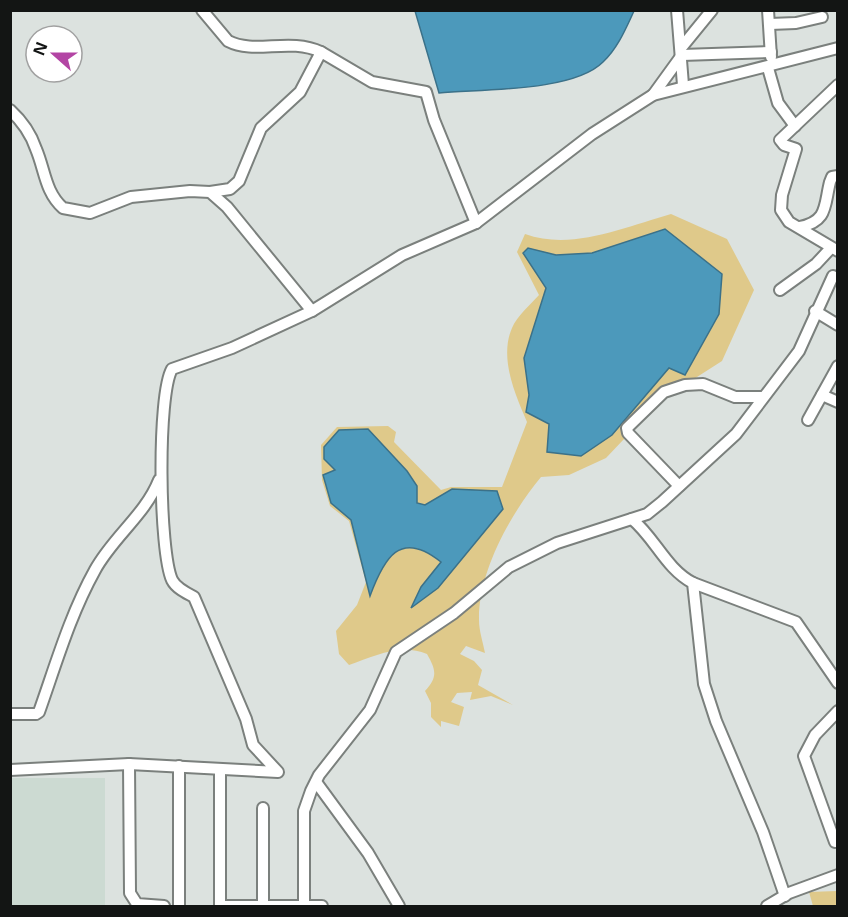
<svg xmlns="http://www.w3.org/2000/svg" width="848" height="917" font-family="'Open Sans',sans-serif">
<rect width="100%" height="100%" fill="#dce2df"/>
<rect fill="#ccdad2" x="11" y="778" width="94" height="128"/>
<g fill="#dfc98a">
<path d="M671,214L727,239L754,290L722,361L661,400L606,458L569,475L541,477C511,513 478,572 479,620C479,631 483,642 485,653L466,646L460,654L474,661L482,670L478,685L513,705L491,696L470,700L472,692L457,693L451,702L464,707L459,726L441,721V727L431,717V703L425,691C438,677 436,670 427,654C400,643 375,656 349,665L339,654L336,631L357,605L366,582L349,521L330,506L322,480L321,445L337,427L388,426L396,432L394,442L441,490L451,487H502L527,422C515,394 499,358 512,328C517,316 530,305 539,295L517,252L525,234C572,251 625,227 671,214Z"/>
<path d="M837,891V906H813L809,892Z"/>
</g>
<g fill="#4c99bb" stroke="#3b7189" stroke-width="1.5">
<path d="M415,11V10L634,11C626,28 618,48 603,62C573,92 482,89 439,93Z"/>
<path d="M665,229L722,274L719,314L685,375L669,368L612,435L581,456L547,452L549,424L526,412L529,395L524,358L546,288L523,253L528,248L556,255L592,253Z"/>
<path d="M368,429L407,471L417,486V503L425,505L452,489L497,491L503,509L438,588L411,608L421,587L441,562C400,529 384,558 370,596L351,520L331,503L323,475L335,470L324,459V447L339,430Z"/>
</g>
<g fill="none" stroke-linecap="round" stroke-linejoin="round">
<g stroke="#7b807d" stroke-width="14">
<g id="minor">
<path d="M202,10L228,41C255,55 289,37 321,52L300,92L261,128L239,181L230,189L210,192"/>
<path d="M677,10L683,85"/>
<path d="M768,10L771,57"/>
<path d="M770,24L796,23L822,17"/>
<path d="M681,48L712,10"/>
<path d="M321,52L372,82L426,92L434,120L476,223"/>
<path d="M768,68L778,103L795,126"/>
<path d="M838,85L780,140L784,145L796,149L782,195L781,210L789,222L838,251"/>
<path d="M653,95L682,55L771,52"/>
<path d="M10,110C22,121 31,134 36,149C45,170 45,192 63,208L90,213L131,197L190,191L210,192L227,207L312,311"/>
<path d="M800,227C828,221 824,206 830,182L832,177L838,176"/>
<path d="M780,290L816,264L830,249"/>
<path d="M815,311L838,325"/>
<path d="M822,395L838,402"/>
<path d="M808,420L838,366"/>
<path d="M679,486L628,433L627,428L664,392L685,385L703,384L735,397H763"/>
<path d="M632,519C655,538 666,569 693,583L704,684L716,721L763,832L785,896"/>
<path d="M693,583L796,622L838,683"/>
<path d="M10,714H36L39,712C56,664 70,615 95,570C113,537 145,515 159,480"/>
<path d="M129,764L130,893L137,904L164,906"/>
<path d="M179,766V906"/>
<path d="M220,769V906"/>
<path d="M10,770L129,764L278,772L253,745L246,719L194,597C186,593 176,588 172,580C159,551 157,395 172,369L232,348L312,311L402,255L476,223L592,134L653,95L838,48"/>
<path d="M316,782L368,853L399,906"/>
<path d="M263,808V906"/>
<path d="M835,842L804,756L815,735L838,711"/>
<path d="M225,906H322"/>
<path d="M304,906V811L311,791L319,775L370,710L396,652L454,613L509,567L557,543L647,514L662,502L736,434L799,351L833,276"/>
<path d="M767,906L789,893L838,875"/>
</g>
</g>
<use href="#minor" stroke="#fff" stroke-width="10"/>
</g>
<rect width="848" height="917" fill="none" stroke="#131514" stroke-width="24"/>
<g transform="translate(54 54) rotate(291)"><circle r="28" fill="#ffffff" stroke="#a1a1a1" stroke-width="1.5"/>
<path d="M0-4.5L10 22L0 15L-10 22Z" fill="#b345a4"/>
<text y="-9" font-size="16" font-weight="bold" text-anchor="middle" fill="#131514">N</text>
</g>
</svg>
